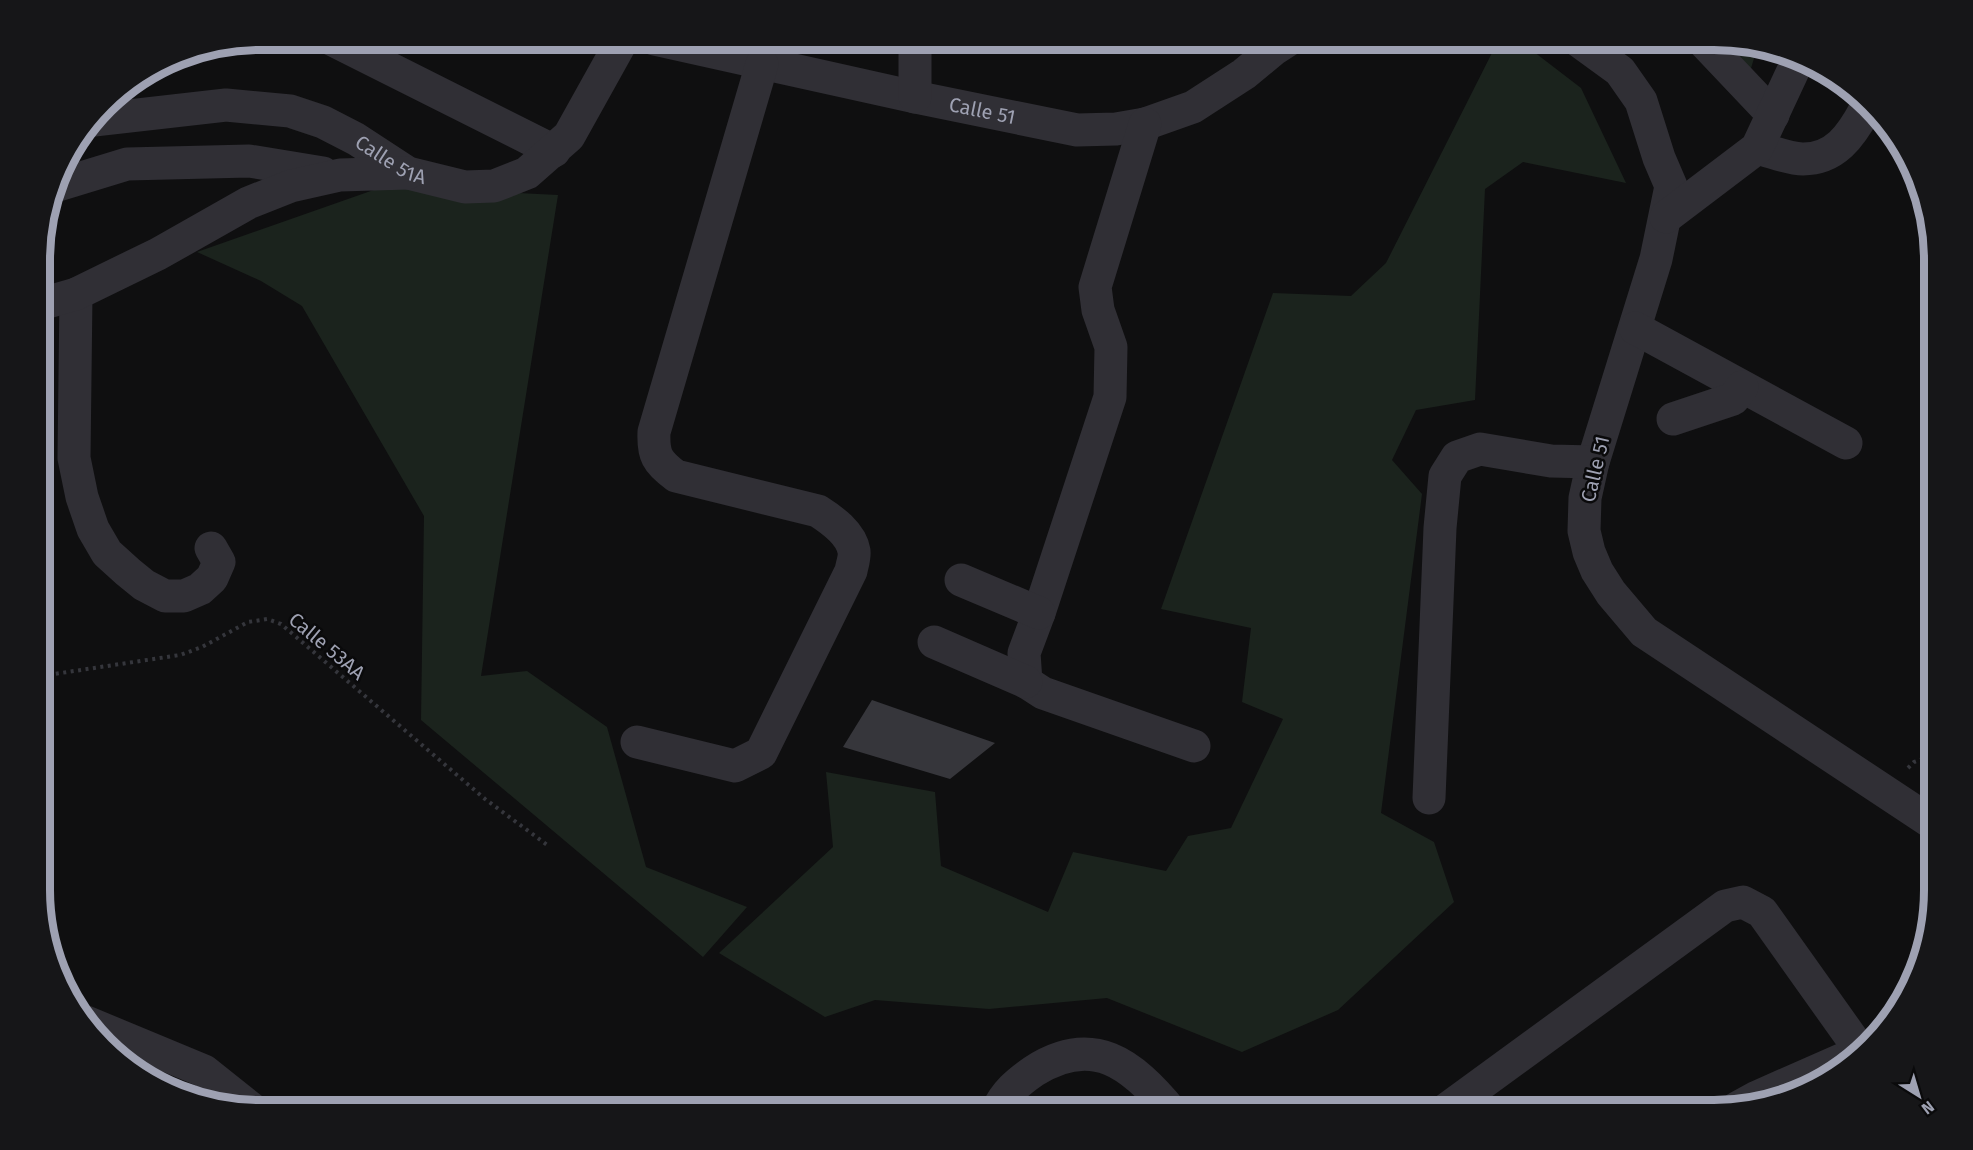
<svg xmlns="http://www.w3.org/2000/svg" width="1973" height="1150" font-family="'Fira Sans',sans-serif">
<rect width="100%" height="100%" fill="#0f0f10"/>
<g fill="#1b231d">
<path d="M1499,39H1517L1581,88L1626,183L1523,162L1485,189L1475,400L1416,410L1392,460L1422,494L1381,813L1434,842L1454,902L1338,1010L1242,1052L1107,998L989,1009L875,1000L825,1017L719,953L833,847L826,772L935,792L941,866L1048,912L1073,852L1166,871L1188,836L1231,828L1283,719L1242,702L1251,628L1161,609L1273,293L1351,296L1386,263Z"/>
<path d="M1720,40L1758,45L1746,85Z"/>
<path d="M385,186L558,195L481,676L527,671L607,727L646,867L747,907L703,957L421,720L424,516L302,306L261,281L197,252Z"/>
</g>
<path fill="#36363b" d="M872,700L995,743L950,779L843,747Z"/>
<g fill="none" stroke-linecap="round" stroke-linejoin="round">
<g stroke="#35363c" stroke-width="4" stroke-dasharray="3 4.5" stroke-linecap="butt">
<path d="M41,676L180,655L202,647L248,622L267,619L281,624L485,799L550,847"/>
<path d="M1908,768L1914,762L1934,755"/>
</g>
<g stroke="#302f35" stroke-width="33">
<path d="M331,39L554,151"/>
<path id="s1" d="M654,39L915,97L1077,130L1116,129L1145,124L1193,107L1244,74L1273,50L1290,39"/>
<path d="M915,39V97"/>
<path d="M1576,39L1620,71L1641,101L1659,158L1671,186L1656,259L1593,462L1585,498L1584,531L1589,552L1597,571L1611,593L1644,632L1934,824"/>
<path d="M1701,39L1773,115"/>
<path id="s2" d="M94,120L226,105L290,111L323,122L356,139L408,173L465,187L494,186L527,173L569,136L623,39"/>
<path d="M1145,124L1095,287L1098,310L1111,347L1110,397L1039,613L1024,653L1026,682L1043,693L1194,746"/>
<path d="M1757,148C1771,151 1788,159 1803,159C1835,159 1851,136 1865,110"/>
<path d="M55,186L127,164L249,161L323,173"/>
<path d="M1666,217L1757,148L1799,58"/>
<path d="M76,294L74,458L82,497L93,529L107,553L128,572L144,585L165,596H184L200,589L212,578L219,562L211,548"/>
<path d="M41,304L76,294L158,254L248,203L291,186L340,175L408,173"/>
<path d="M1635,328L1846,443"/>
<path d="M1673,419L1733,399L1742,387"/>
<path d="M961,580L1039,613"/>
<path d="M934,642L1026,682"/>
<path d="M637,742L735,766L761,753L851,571C852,565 855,557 854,551C851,533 832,520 818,511L676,476C657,462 653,455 654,432L762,64"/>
<path d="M1429,798L1440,528L1445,476L1457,457L1480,449L1551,461L1593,462"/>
<path d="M86,1022L204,1071L253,1110"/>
<path d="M1737,1108L1757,1097L1850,1056"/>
<path d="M997,1111C1005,1093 1018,1082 1034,1071C1093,1033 1132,1064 1171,1111"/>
<path d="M1444,1111L1725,906L1743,902L1762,912L1858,1047"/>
</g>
</g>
<g text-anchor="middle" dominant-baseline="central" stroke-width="5" stroke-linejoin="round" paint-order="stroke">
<g font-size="20" fill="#9ea1b2" stroke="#0a0a0b">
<text stroke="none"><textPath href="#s1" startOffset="336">Calle 51</textPath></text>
<text stroke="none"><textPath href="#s2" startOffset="310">Calle 51A</textPath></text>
<text transform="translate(1595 469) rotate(-77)">Calle 51</text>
<text transform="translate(327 646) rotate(40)">Calle 53AA</text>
</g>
</g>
<path d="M0 0H1973V1150H0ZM260 50H1714A210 210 0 0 1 1924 260V890A210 210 0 0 1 1714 1100H260A210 210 0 0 1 50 890V260A210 210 0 0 1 260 50Z" fill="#161618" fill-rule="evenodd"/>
<path fill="none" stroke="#9ea1b2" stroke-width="8" d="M260 50H1714A210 210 0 0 1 1924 260V890A210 210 0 0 1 1714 1100H260A210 210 0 0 1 50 890V260A210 210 0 0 1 260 50Z"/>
<g transform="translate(1919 1096) rotate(143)" stroke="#0a0a0b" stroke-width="4.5" paint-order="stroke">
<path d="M0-4.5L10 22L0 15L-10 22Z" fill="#9ea1b2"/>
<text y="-9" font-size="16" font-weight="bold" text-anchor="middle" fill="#9ea1b2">N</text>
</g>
</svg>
